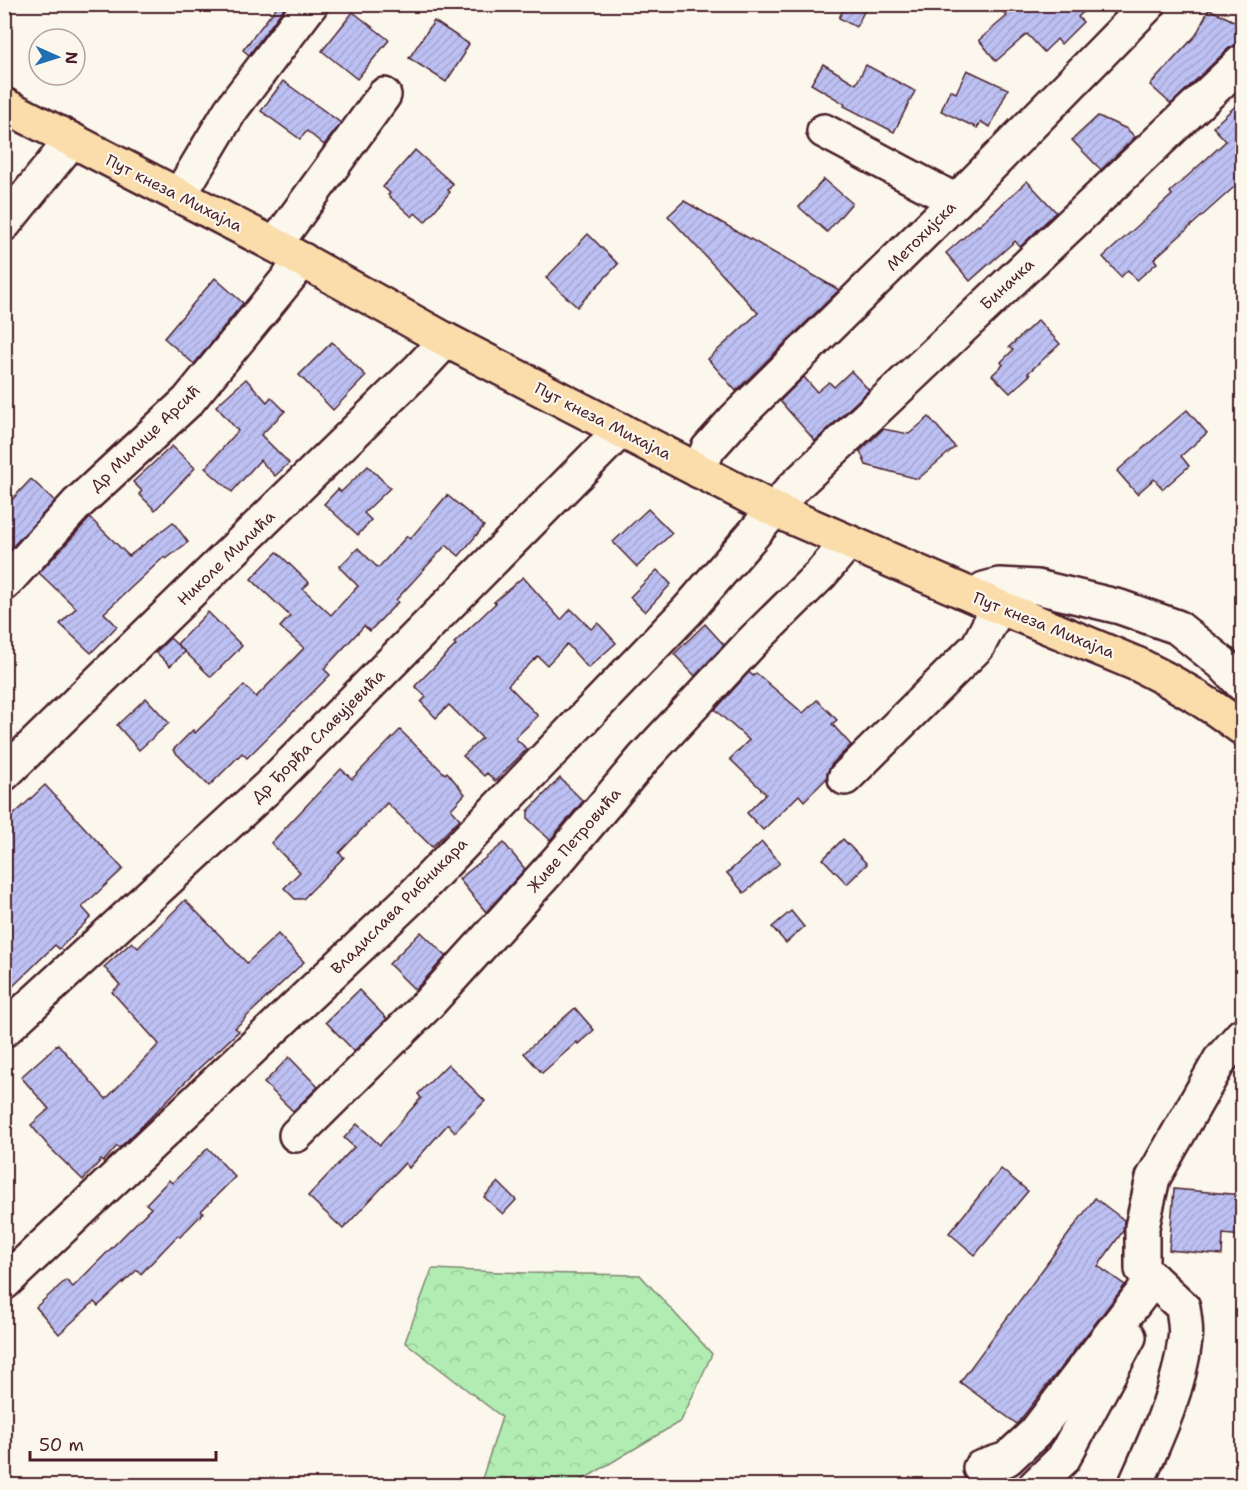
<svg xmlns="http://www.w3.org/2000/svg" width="1247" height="1490" font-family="'Shantell Sans',sans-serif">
<defs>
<pattern id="forest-crowns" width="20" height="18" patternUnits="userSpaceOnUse" patternTransform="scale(1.5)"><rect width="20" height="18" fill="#b1edb3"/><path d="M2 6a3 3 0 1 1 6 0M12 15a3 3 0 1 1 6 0" fill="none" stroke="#9acb9a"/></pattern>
<pattern id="building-hatch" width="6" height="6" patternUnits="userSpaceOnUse" patternTransform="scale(1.5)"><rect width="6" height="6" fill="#bdc0f2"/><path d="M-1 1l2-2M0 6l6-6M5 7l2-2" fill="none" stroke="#a4a5d0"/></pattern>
</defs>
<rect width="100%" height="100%" fill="#fbf7ec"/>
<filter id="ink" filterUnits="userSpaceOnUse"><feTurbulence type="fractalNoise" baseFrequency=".0167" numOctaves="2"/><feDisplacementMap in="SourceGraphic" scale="12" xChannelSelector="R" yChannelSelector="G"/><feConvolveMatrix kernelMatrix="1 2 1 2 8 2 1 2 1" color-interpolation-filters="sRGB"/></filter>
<g filter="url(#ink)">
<path fill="url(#forest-crowns)" stroke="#7e866f" stroke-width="1.5" d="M432,1269L525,1273L640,1275L712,1354L681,1421L574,1485H480L502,1417L405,1342Z"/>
<g fill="url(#building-hatch)" stroke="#4a1f2b" stroke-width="1.5">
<path d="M279,4H287L249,55L243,50Z"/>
<path d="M846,4H868L856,27L839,18Z"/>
<path d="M995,4H1091L1078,17L1083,22L1061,44L1057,39L1044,52L1027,34L996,61L979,40L1007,16Z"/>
<path d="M1209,9L1242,25V37L1239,44L1229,48L1171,104L1150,85L1196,35Z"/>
<path d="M353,12L389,40L357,79L322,51Z"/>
<path d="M434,21L469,44L464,52L465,53L446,82L409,58Z"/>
<path d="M823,64L856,84L866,65L915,91L894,132L844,106L845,104L811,84Z"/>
<path d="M967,70L1008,89L990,127L981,122L977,128L941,111L950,90L956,93Z"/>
<path d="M283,81L341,123L324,145L307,131L300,139L261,111Z"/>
<path d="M1242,100V180L1154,259L1157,263L1137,280L1128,270L1121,277L1103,257L1172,195L1170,192L1226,141L1213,127Z"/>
<path d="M1098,116L1127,129L1135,137L1101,170L1072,140Z"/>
<path d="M415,150L453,184L448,190L450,192L425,222L415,213L412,217L388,195L390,193L383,187Z"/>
<path d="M824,179L852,203L827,232L799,207Z"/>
<path d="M1027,181L1056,212L1020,247L1015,241L970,281L946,253L978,225L979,226Z"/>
<path d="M684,201L839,290L736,391L708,359L758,313L668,216Z"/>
<path d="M588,234L618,264L577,307L546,278Z"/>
<path d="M215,278L243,303L194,364L164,338Z"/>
<path d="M1038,320L1060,344L1028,373L1030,375L1010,393L992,375L1003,365L1001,362L1013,350L1009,347Z"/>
<path d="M332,342L366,376L333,410L299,375Z"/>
<path d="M851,371L869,390L815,441L780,401L804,377L817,392L829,382L834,387Z"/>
<path d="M246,379L267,402L271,397L285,411L261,435L289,463L275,476L260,460L232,492L205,468L238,431L216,406Z"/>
<path d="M1187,410L1207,433L1181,456L1189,466L1163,489L1154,479L1137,494L1117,471Z"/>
<path d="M929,417L955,447L918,479L866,465L860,451L883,429L909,434Z"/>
<path d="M172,446L195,468L155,510L139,494L142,491L133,482Z"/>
<path d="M368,466L390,488L364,513L371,520L358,535L324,504L338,489L341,492Z"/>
<path d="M31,479L55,501L4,556V508Z"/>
<path d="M447,495L484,526L459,556L446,545L396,600L398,602L370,631L364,626L324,669L330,675L247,758L242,753L209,786L173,750L193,730L195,733L244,685L256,697L304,648L280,627L290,616L251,579L277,552L309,583L303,589L331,615L358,586L339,567L358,548L378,568L407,536L410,539Z"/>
<path d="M648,509L672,533L637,567L613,542Z"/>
<path d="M90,518L129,556L173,522L188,542L166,559L164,557L104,613L117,626L91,653L60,624L76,608L39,573Z"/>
<path d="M657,570L671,584L645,612L630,597Z"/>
<path d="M523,577L561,620L571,609L591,629L598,623L616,643L588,668L567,644L547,665L538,656L508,685L538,716L515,738L527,749L495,781L487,773L484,776L463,756L482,738L449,705L436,718L421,702L426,697L415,686L456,645L454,643L496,603L494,602Z"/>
<path d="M208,612L242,646L211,677L177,644Z"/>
<path d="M705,624L724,645L695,676L674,654Z"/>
<path d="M170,638L185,652L170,666L156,652Z"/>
<path d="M749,672L753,676L756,673L803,713L817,700L837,720L832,724L851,745L831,765L827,773V778L804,801L799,795L763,830L747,813L766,794L730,759L749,740L715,710Z"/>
<path d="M146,698L169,723L139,750L117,725Z"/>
<path d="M400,730L445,774L447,772L465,794L451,809L460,819L432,847L387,803L339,853L344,857L303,899H295L284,888L300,872L271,843L341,769L352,779Z"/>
<path d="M560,778L583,801L550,840L528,819V811Z"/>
<path d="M45,785L123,869L82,907L91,917L59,949L55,945L4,995V824Z"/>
<path d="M843,839L867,864L847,884L823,859Z"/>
<path d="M762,842L780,863L744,893L727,873Z"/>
<path d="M504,843L525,869L486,912L459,879Z"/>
<path d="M185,900L247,963L278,934L304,962L244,1019V1020L235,1028L239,1031L196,1071L138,1130L119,1148L117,1146L103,1162L101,1160L83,1180L50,1148L31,1125L49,1109L21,1077L58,1044L106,1099L159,1044L112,992L120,985L104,967L132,942L138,948Z"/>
<path d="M791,911L804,927L786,943L772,927Z"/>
<path d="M421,932L446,956L415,990L389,964Z"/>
<path d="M359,990L387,1019L354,1051L326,1022Z"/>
<path d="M575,1008L594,1030L578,1044L577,1042L542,1073L524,1053Z"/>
<path d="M289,1057L318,1087L293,1111L264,1083Z"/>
<path d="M448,1064L485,1101L455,1132L448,1124L409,1168L405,1163L343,1229L308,1196L354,1147L344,1138L357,1124L380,1145L421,1098L418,1094Z"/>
<path d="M208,1148L235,1177L201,1211L203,1213L180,1237L178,1235L141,1274L137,1270L98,1306L94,1302L59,1334L36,1307L66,1280L73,1287L151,1208L146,1204L169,1180L172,1183Z"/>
<path d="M1001,1169L1028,1191L975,1255L949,1233Z"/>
<path d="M498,1182L516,1200L503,1214L484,1197Z"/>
<path d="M1174,1189L1242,1195V1236L1223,1234L1222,1255L1169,1250Z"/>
<path d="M1095,1198L1124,1220L1123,1231L1098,1266L1125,1285L1017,1424L960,1382Z"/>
</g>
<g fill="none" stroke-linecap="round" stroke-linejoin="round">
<g stroke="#4a1f2b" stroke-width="38">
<g id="minor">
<path d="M824,131L956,201"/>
<path d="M179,196L230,111L311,4"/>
<path d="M4,224L72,140"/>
<path d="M275,245L384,95"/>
<path d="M699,471L708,449L735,419L956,201L1149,4"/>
<path d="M4,584L77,504L188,401L303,260"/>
<path d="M978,598L984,589L999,585L1037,587L1120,607L1177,627L1222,663L1242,684"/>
<path d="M4,774L420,368L446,340"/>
<path d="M845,778L978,646L999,606"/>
<path d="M4,1030L268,787L621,430"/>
<path d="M296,1135L428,1004L559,859L643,759L752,642L821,574L848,542"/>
<path d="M4,1283L411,898L688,610L793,488L1242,62"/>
<path d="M980,1468L1007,1459L1035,1433L1153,1279"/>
<path d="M1035,1486L1063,1459L1129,1337"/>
<path d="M1135,1486C1156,1439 1179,1391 1185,1340C1187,1329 1184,1317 1183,1307L1142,1269V1227L1153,1178L1220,1060L1242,1035"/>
</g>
</g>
<g stroke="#4a1f2b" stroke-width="38">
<path id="major" d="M4,105L275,245L446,340L775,510L978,598L1139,665C1176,683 1210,704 1242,728"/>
</g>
<use href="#minor" stroke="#fbf7ec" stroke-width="33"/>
<use href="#major" stroke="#faddab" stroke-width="33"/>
</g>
</g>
<g text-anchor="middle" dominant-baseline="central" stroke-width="4.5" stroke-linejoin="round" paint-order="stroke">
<g font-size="16" fill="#4a1f2b" stroke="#fbf7ec">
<text transform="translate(174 193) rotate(27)">Пут кнеза Михајла</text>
<text transform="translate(921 236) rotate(-45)">Метохијска</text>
<text transform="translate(1007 284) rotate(-43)">Биначка</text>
<text transform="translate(603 421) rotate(27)">Пут кнеза Михајла</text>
<text transform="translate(145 438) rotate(-44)">Др Милице Арсић</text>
<text transform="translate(226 558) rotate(-44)">Николе Милића</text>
<text transform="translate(1044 625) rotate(22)">Пут кнеза Михајла</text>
<text transform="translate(318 736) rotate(-45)">Др Ђорђа Славујевића</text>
<text transform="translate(574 840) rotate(-49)">Живе Петровића</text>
<text transform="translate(399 906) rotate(-45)">Владислава Рибникара</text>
</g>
</g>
<rect width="1247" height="1490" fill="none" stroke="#fbf7ec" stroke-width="24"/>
<rect x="12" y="12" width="1223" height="1466" fill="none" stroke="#4a1f2b" stroke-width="2" filter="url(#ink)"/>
<g transform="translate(57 57) rotate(93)"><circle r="28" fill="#fbf7ec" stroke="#b4a19f" stroke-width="1.5"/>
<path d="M0-4.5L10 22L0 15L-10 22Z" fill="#1f6fb2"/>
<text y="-9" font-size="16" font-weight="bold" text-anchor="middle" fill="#4a1f2b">N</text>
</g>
<path d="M30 1451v9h186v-9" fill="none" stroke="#4a1f2b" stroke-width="3"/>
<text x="39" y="1451" font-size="18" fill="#4a1f2b" stroke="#fbf7ec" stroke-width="4.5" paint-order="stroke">50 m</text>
</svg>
